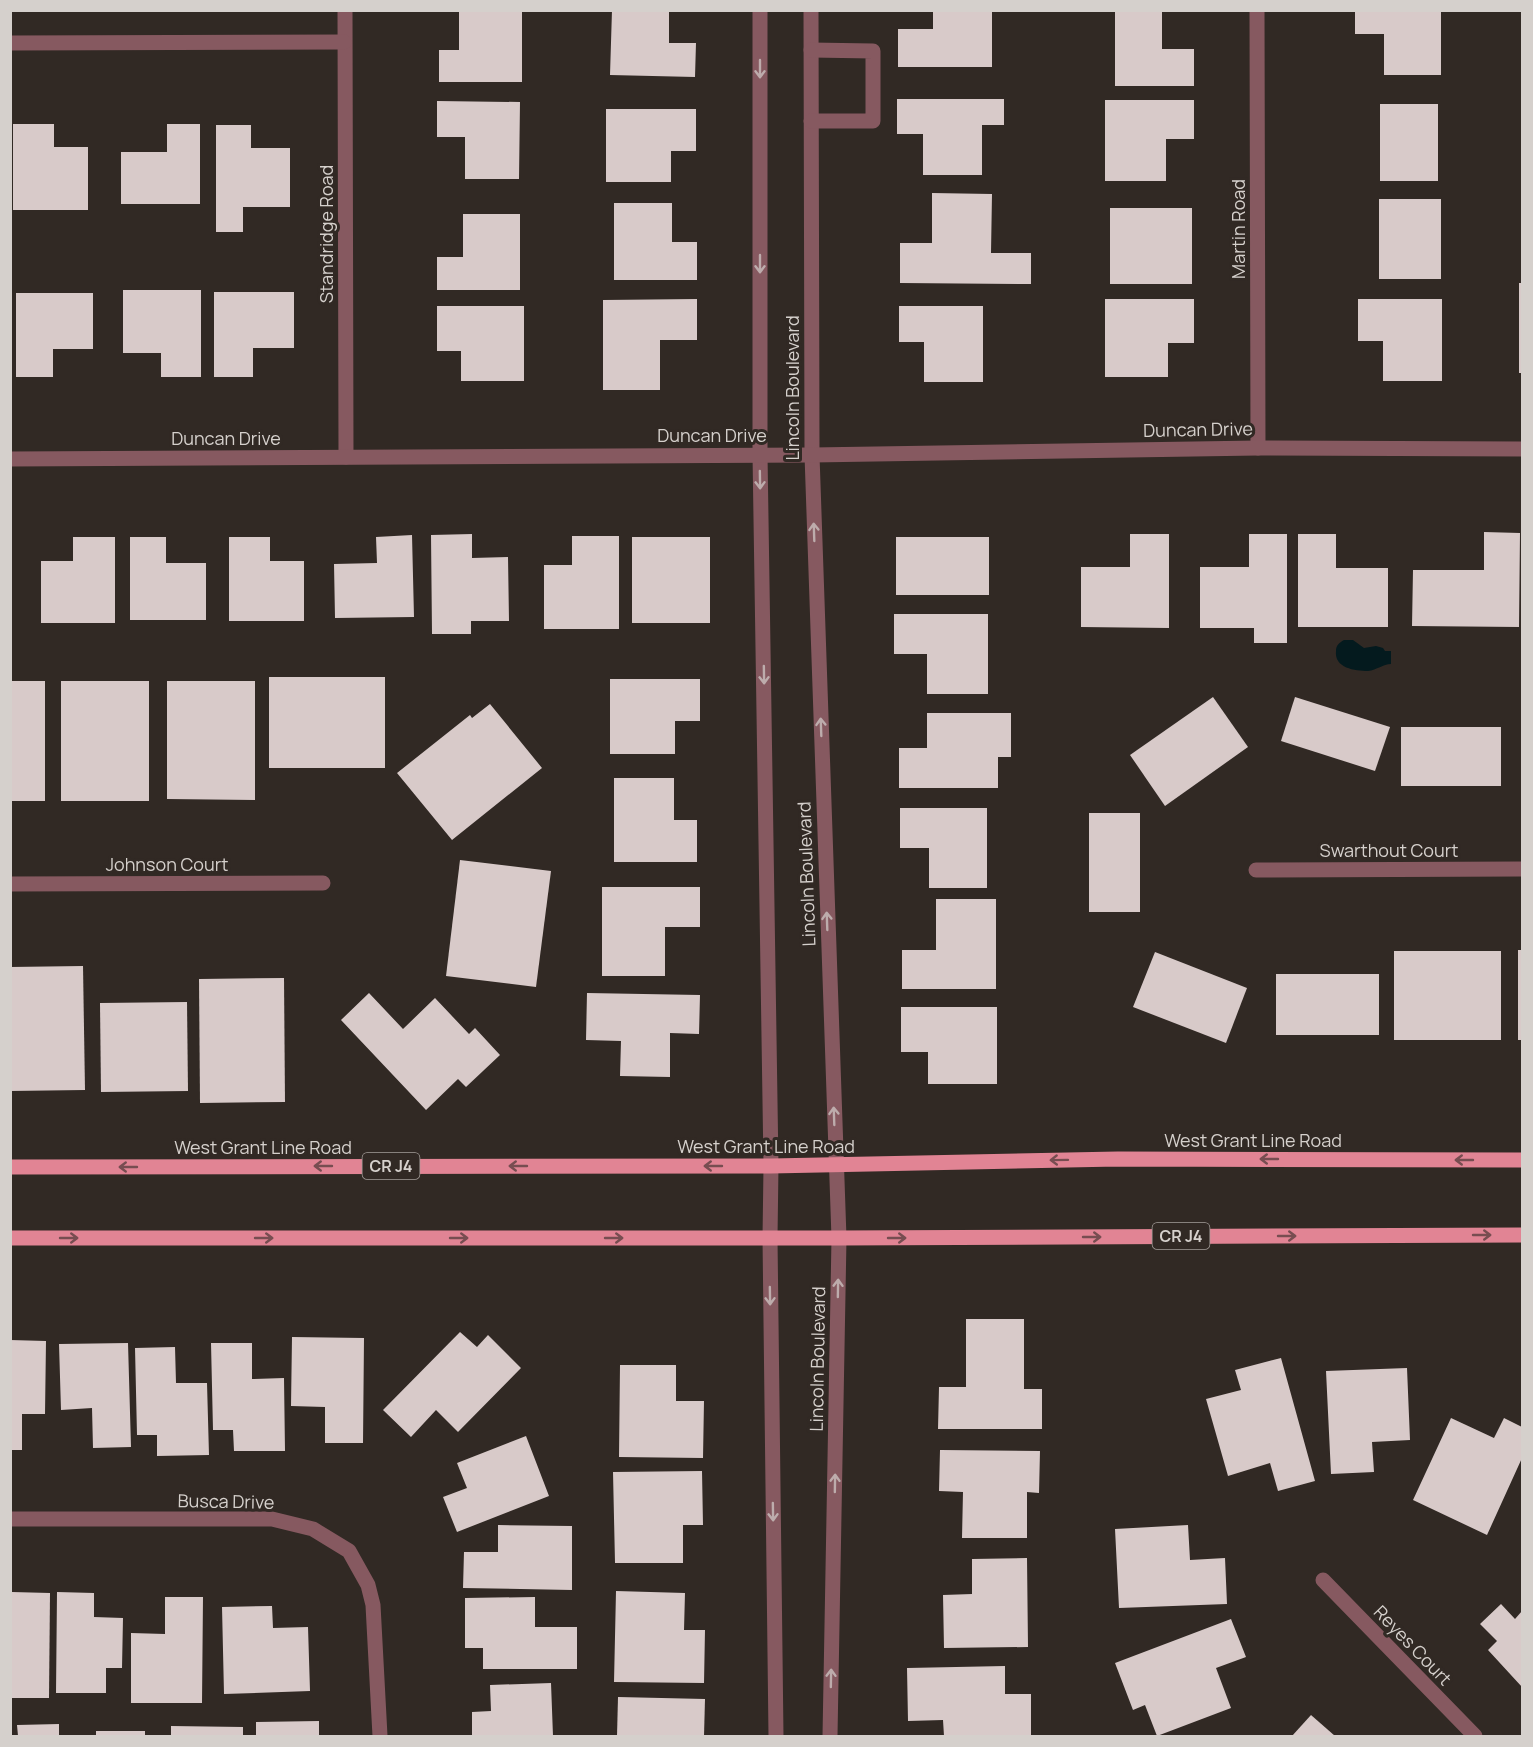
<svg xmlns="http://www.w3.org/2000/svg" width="1533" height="1747" font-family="Manrope,sans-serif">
<rect width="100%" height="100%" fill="#312924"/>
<path fill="#041a1e" d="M1344,640H1353L1364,648L1376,646L1383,648L1385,651H1391V664C1383,664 1377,670 1368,671C1355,671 1334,668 1336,651C1336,645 1339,643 1344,640Z"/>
<g fill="#d8cac9">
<path d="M459,10H522V82H439V50H459Z"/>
<path d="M612,10H669V43H696L695,77L610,75Z"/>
<path d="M933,10H992V67H898V29H933Z"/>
<path d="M1115,10H1162V49H1194V86H1115Z"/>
<path d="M1355,10H1441V75H1384V34H1355Z"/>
<path d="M897,99H1004V125H982V175H923V134H897Z"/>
<path d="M1105,100H1194V139H1166V181H1105Z"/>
<path d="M437,101L520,102L519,179H465V137H437Z"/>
<rect x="1380" y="104" width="58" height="77"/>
<path d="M606,109H696V151H671V182H606Z"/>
<path d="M13,124H54V147H88V210H13Z"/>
<path d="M167,124H200V204H121V152H167Z"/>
<path d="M216,125H251V148H290V207H243V232H216Z"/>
<path d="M932,193L992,194L991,253H1031V284L900,283V243H932Z"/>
<rect x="1379" y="199" width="62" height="80"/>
<path d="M614,203H672V242H697V280H614Z"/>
<rect x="1110" y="208" width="82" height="76"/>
<path d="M463,214H520V290H437V257H463Z"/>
<rect x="1519" y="283" width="3" height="90"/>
<path d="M123,290H201V377H161V353H123Z"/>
<path d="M214,292H294V348H253V377H214Z"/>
<path d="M16,293H93V349H53V377H16Z"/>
<path d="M697,299V340H660V390H603V300Z"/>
<path d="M1105,299H1194V343H1168V377H1105Z"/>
<path d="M1358,299H1442V381H1383V341H1358Z"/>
<path d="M437,306H524V381H461V351H437Z"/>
<path d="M899,306H983V382H924V342H899Z"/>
<path d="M1484,532L1520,533L1519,627L1412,626L1413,570H1484Z"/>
<path d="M472,534V558L508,557L509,621H471V634H432L431,535Z"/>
<path d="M1130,534H1169V628L1081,627V567H1130Z"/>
<path d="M1249,534H1287V643H1254V628H1200V567H1249Z"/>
<path d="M1298,534H1336V568H1388V627H1298Z"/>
<path d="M412,535L414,617L335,618L334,564L377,563L376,537Z"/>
<path d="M572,536H619V629H544V565H572Z"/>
<path d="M73,537H115V623H41V561H73Z"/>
<path d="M130,537H166V563H206V620H130Z"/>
<path d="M229,537H270V561H304V621H229Z"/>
<rect x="632" y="537" width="78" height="86"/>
<rect x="896" y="537" width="93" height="58"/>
<path d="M894,614H988V694H927V654H894Z"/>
<rect x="269" y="677" width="116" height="91"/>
<path d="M610,679H700V721H675V754H610Z"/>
<rect x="10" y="681" width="35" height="120"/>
<rect x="61" y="681" width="88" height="120"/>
<path d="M167,681H255V800L167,799Z"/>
<path d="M1213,697L1248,747L1165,806L1130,755Z"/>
<path d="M1295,697L1390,727L1375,771L1281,741Z"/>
<path d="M490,704L542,768L452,840L397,773L470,715L472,718Z"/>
<path d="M927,713H1011V757H998V788H899V748H927Z"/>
<rect x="1401" y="727" width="100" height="59"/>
<path d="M614,778H674V820H697V862H614Z"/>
<path d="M900,808H987V888H929V848H900Z"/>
<rect x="1089" y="813" width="51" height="99"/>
<path d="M460,860L551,871L536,987L446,976Z"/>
<path d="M602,887H700V927H665V976H602Z"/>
<path d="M936,899H996V989H902V950H936Z"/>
<rect x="1518" y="950" width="4" height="90"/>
<rect x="1394" y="951" width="107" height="89"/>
<path d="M1155,952L1247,988L1226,1043L1133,1007Z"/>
<path d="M83,966L85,1090L10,1091V967Z"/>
<rect x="1276" y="974" width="103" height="61"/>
<path d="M284,978L285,1102L200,1103L199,979Z"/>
<path d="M369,993L403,1029L435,998L469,1034L475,1028L500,1055L466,1087L458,1079L426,1110L341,1020Z"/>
<path d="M587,993L700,995L699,1034L670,1033V1077L620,1076L621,1041L586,1040Z"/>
<path d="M187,1002L188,1091L101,1092L100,1003Z"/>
<path d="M901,1007H997V1084H928V1052H901Z"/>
<path d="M966,1319H1024V1389H1042V1429H938L939,1387H966Z"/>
<path d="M460,1332L477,1347L488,1335L521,1368L458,1432L436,1410L411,1437L383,1410Z"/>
<path d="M292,1337L364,1338L363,1443H325V1407L291,1406Z"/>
<path d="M10,1340L46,1341L45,1414H22V1450H10Z"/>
<path d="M128,1343L131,1447L93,1448L92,1408L61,1410L59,1344Z"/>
<path d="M211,1343H252V1379L284,1378L285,1451H234L233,1430H213Z"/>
<path d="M175,1347L176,1383H207L209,1455L157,1456V1435H137L135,1348Z"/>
<path d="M1281,1358L1315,1481L1278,1491L1270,1463L1228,1476L1206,1399L1241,1390L1235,1370Z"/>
<path d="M620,1365H676V1401H704L703,1458L619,1457Z"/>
<path d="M1407,1368L1410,1440L1372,1442L1374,1472L1331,1474L1326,1371Z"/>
<path d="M1451,1418L1494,1438L1504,1418L1522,1427V1458L1487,1535L1413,1500Z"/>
<path d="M526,1436L549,1496L457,1532L443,1497L467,1488L457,1463Z"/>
<path d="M940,1450L1040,1451L1039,1493L1027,1492V1538H962L963,1492L939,1491Z"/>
<path d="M702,1471L703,1525H683V1563H615L613,1472Z"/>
<path d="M498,1525L572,1526V1590L463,1588L464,1552H498Z"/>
<path d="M1188,1525L1190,1560L1225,1558L1227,1604L1119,1608L1115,1529Z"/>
<path d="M1027,1558L1028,1647L944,1648L943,1595L972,1594V1559Z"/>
<path d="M616,1591L685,1593L684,1630H705L704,1683L614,1682Z"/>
<path d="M12,1592L50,1593L49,1698H10Z"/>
<path d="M57,1592L94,1593V1617L123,1618L122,1668H106V1693H56Z"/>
<path d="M165,1597H203L202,1703H131V1633L165,1634Z"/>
<path d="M535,1597V1627H577V1669H483V1648H465V1598Z"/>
<path d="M1501,1604L1515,1619L1522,1611V1687L1488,1650L1497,1641L1480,1624Z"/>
<path d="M272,1606L273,1628L308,1627L310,1691L224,1694L222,1607Z"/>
<path d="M1231,1619L1246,1657L1216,1668L1231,1708L1157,1736L1145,1705L1133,1710L1115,1663Z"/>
<path d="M1005,1666V1694H1031V1736H944L943,1720L908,1721L907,1668Z"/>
<path d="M551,1683L553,1736H472V1712L491,1711L490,1685Z"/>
<path d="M618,1697L705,1699L704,1736H617Z"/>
<path d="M1311,1715L1335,1736H1292Z"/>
<path d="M319,1721V1736H256V1722Z"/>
<path d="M59,1724V1736H18L17,1725Z"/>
<path d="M171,1726L243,1727V1736H171Z"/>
<rect x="96" y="1731" width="49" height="5"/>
</g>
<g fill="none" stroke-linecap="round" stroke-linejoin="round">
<g stroke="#865960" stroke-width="15">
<path d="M345,10L346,457"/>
<path d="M760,10V454L771,1166L770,1238L776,1736"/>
<path d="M811,10L812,455L839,1238L830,1736"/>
<path d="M1257,10L1258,448"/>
<path d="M10,43L344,42"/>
<path d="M811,50L873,51V121H811"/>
<path d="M10,459L812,455L1258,448L1522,449"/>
<path d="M1256,870L1522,869"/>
<path d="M10,884L323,883"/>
<path d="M10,1519H272L313,1529L349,1551L368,1585L373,1605L380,1736"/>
<path d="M1323,1580L1475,1736"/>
</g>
<g stroke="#e18494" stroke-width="15">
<path d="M10,1167L771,1166L1118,1159L1522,1160"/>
<path d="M10,1238H839L1522,1235"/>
</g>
</g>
<defs><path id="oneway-shaft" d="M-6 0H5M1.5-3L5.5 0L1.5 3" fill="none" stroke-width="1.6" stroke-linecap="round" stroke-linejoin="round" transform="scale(1.5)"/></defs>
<g stroke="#bdacac">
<use href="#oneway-shaft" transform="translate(760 69) rotate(90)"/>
<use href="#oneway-shaft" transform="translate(760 264) rotate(90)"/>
<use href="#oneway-shaft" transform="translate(760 480) rotate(89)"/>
<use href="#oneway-shaft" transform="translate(814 532) rotate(-92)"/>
<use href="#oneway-shaft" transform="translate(764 675) rotate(89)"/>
<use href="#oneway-shaft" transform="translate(821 727) rotate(-92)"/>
<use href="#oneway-shaft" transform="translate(827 921) rotate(-92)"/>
<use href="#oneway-shaft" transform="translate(834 1116) rotate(-92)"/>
<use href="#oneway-shaft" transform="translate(838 1288) rotate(-89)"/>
<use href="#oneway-shaft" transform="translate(770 1296) rotate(89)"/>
<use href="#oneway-shaft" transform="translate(835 1483) rotate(-89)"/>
<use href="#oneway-shaft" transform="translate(773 1512) rotate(89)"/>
<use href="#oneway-shaft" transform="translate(831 1678) rotate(-89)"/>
</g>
<g stroke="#774d51">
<use href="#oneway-shaft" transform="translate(1269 1159) rotate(-180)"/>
<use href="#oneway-shaft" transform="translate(1059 1160) rotate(179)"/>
<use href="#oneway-shaft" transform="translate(1464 1160) rotate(-180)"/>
<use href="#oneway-shaft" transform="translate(323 1166) rotate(180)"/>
<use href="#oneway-shaft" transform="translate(518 1166) rotate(180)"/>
<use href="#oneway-shaft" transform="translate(713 1166) rotate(180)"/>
<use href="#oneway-shaft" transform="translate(128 1167) rotate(180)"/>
<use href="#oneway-shaft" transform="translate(1482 1235)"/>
<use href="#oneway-shaft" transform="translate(1287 1236)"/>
<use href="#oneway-shaft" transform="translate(1092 1237)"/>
<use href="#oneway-shaft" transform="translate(69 1238)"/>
<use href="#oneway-shaft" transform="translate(264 1238)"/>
<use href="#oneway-shaft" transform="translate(459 1238)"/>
<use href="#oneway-shaft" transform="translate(614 1238)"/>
<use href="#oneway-shaft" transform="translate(897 1238)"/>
</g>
<g text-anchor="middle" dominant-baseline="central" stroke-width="6" stroke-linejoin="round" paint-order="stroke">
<g fill="#312924" stroke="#a49e9a" stroke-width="1.5">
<rect x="362.5" y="1153" width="57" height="26" rx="4.5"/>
<rect x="1152.5" y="1223" width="57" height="26" rx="4.5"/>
</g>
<g font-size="16" font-weight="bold" fill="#d5d0cc">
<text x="391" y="1166">CR J4</text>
<text x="1181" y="1236">CR J4</text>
</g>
<g font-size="18" fill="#d5d0cc" stroke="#312924">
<text transform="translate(1238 229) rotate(-90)">Martin Road</text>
<text transform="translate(326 234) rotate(-90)">Standridge Road</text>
<text transform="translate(792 388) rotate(-90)">Lincoln Boulevard</text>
<text transform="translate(1198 429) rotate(-1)">Duncan Drive</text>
<text x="712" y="435">Duncan Drive</text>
<text x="226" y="438">Duncan Drive</text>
<text x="1389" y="850">Swarthout Court</text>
<text x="167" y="864">Johnson Court</text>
<text transform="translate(806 874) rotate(-92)">Lincoln Boulevard</text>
<text x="1253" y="1140">West Grant Line Road</text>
<text x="766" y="1146">West Grant Line Road</text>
<text x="263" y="1147">West Grant Line Road</text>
<text transform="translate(817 1359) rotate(-89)">Lincoln Boulevard</text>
<text transform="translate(226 1501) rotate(1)">Busca Drive</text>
<text transform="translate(1413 1645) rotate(46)">Reyes Court</text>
</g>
</g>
<rect width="1533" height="1747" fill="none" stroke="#d5d0cc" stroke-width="24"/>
</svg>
